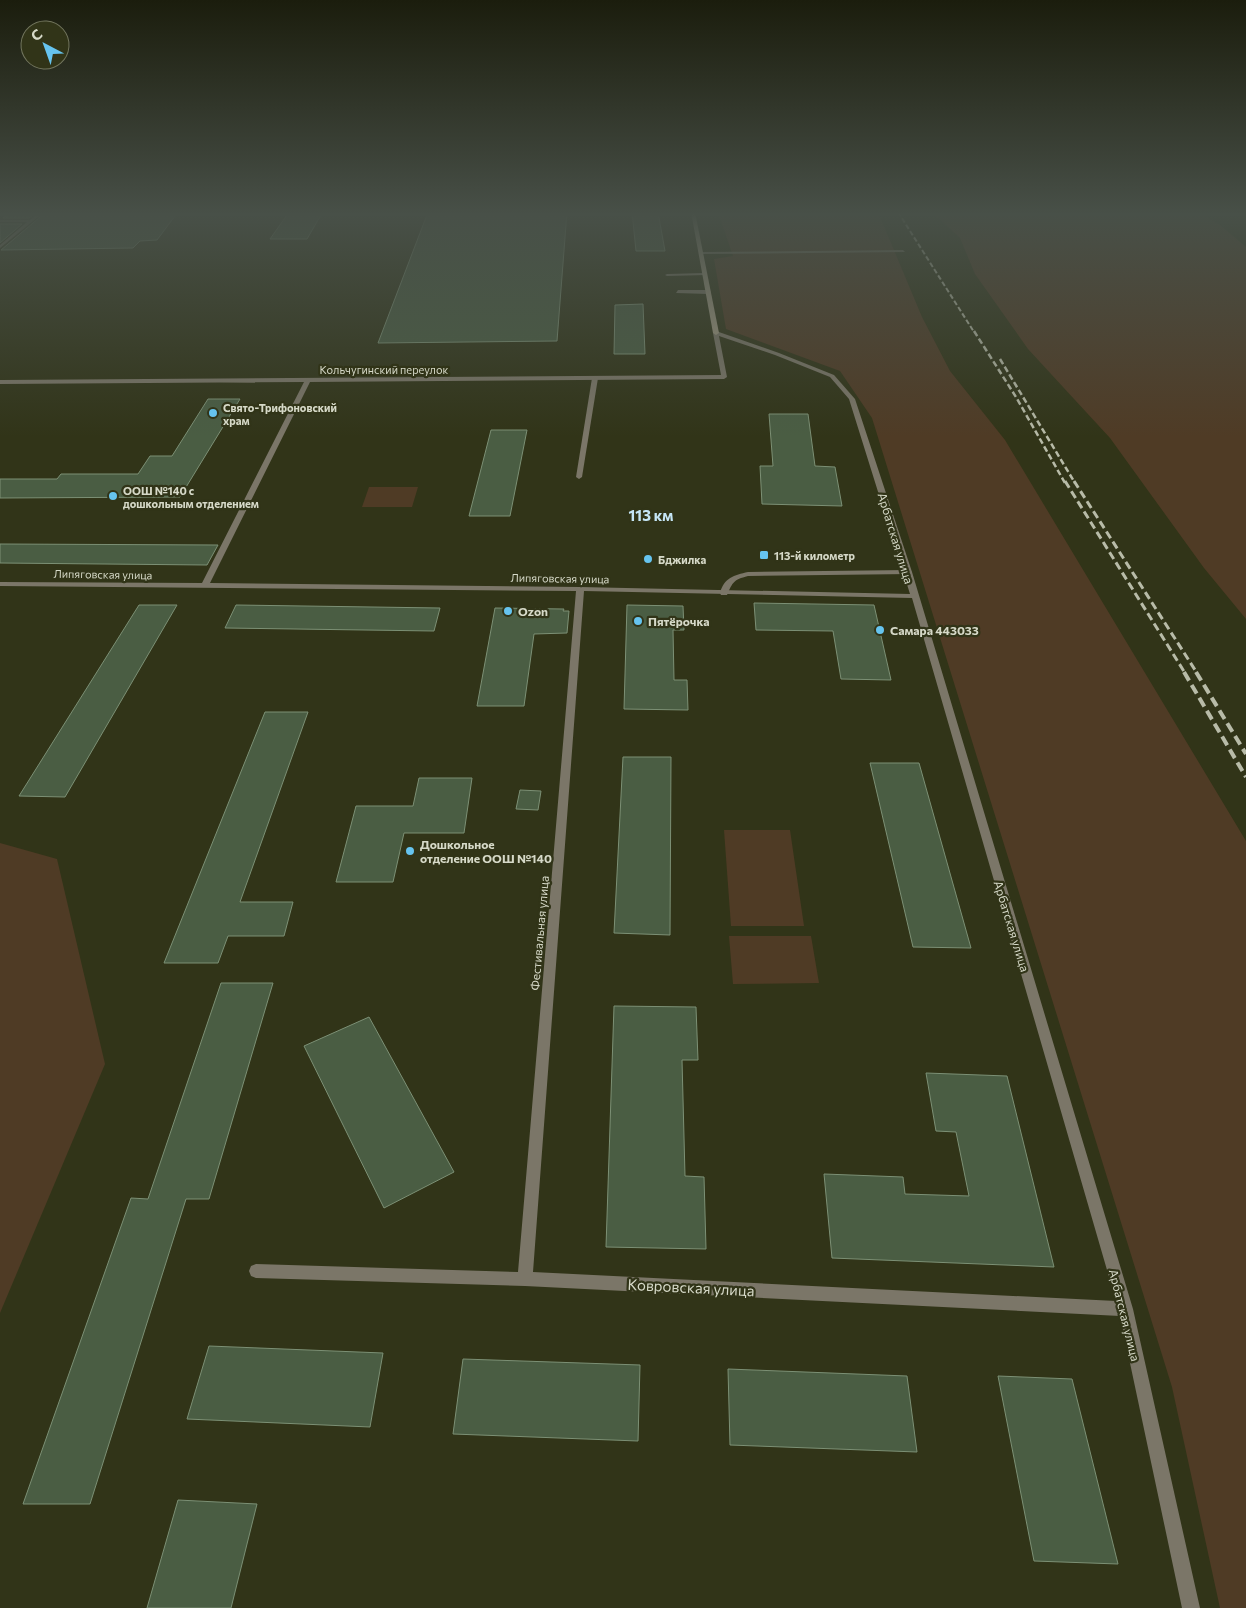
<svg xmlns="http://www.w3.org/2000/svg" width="1246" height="1608" font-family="Commissioner,sans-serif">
<rect width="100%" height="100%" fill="#313418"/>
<g fill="#4f3b25">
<path d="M718,212H878L922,317L950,371L1005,440L1246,841V1608H1220L1172,1387L872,418L840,371L726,329L714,259L733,256Z"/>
<path d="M932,212H1198L1220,225L1246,247V619L1204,568L1110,438L1028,349L975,274L960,238Z"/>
<path d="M369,487H418L412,507H362Z"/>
<path d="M724,830H790L804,926H731Z"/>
<path d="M0,843L57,859L105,1064L0,1313Z"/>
<path d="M729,936H811L819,983L733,984Z"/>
</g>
<g fill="#4a5d43" stroke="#7c9075">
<path d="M10,212H36L29,218H3Z"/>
<path d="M46,212H178L157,240L140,241L133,248L1,250Z"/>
<path d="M428,212H567L557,341L378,343Z"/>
<path d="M632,212H658L665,251H636Z"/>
<path d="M287,215H321L307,239H270Z"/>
<path d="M0,224H22L0,243Z"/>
<path d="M643,304L645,354H614L615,305Z"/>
<path d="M208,399H240L180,497L0,498V479H57L61,474H138L150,456H172Z"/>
<path d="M769,414H808L815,466L835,467L842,506L762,504L760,466H773Z"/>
<path d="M491,430H527L510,516H469Z"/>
<path d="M0,544L218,545L207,565L0,563Z"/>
<path d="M754,603L874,605L891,680L841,679L833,631L756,630Z"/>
<path d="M139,605H177L65,797L19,796Z"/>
<path d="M236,605L440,608L434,631L225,628Z"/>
<path d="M627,605L683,606L684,630H673L674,680H687L688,710L624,709Z"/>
<path d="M495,608L564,609L563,611H569L567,633L534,634L524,706H477Z"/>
<path d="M265,712H308L240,902H293L284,936H228L218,963H164Z"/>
<path d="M623,757H671L670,935L614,933Z"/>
<path d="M870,763H919L971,948L913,947Z"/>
<path d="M419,778H472L464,833H404L393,882H336L356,806H413Z"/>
<path d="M520,790L541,791L538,810L516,809Z"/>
<path d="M221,983H273L209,1199H186L90,1504H23L131,1198L148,1199Z"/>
<path d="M614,1006L696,1007L698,1060H682L685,1176L704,1177L706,1249L606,1247Z"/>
<path d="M369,1017L454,1172L384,1208L304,1046Z"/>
<path d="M926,1073L1007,1076L1054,1267L832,1258L824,1174L903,1177L905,1194L969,1196L956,1132L936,1131Z"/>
<path d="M209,1346L383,1353L370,1427L187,1419Z"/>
<path d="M463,1359L640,1365L638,1441L453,1434Z"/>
<path d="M728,1369L907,1376L917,1452L730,1445Z"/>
<path d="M998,1376L1072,1379L1118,1564L1034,1561Z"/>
<path d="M178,1500L257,1504L231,1608H147Z"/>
</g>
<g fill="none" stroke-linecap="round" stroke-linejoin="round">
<g fill="#7b7668" fill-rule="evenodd">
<path d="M704,273L706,275L667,276L665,275L667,274Z"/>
<path d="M678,290H708L711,292L708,294L676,293Z"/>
<path d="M595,376L598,378L582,477L579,479L576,477L592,378Z"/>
<path d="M908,570L912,572L911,574L748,576C733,580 733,582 727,595H721L720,593C724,578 734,575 748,572Z"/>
</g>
<g fill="#7b7668" fill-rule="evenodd">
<path d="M39,212H44L0,248V245L27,222H0V220H30Z"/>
<path d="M903,250L905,252L701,254L699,253L701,252Z"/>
<path d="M716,331L779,353L834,375L855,399L912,572L1133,1309L1200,1608H1182L1120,1316L525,1286L256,1278L251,1276L249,1271L251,1266L256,1264L518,1272L576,591L0,586V582L202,583L304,382L0,384V380L721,375L713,333ZM719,336L775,355L830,377L849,399L910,594L580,587L210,583L310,382L724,379L727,377ZM584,591L912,598L1116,1301L533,1272Z"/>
</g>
<path fill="#a49c86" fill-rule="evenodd" d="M691,212H695L719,333L716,335L713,333Z"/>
<path stroke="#b8bba8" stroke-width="2" stroke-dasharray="5 2.5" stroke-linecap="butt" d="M898,212L974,332"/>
<g stroke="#b8bba8" stroke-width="2.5" stroke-dasharray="6 3" stroke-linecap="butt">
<path d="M974,331L1016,397L1065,483"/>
<path d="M1000,359L1075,483"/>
</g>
<g stroke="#b8bba8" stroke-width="3" stroke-dasharray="8 4" stroke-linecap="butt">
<path d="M1065,481L1185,673"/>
<path d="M1074,481L1197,673"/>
</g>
<g stroke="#b8bba8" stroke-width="4" stroke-dasharray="10 5" stroke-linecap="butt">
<path d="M1184,672L1246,777"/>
<path d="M1196,672L1246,754"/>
</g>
</g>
<linearGradient id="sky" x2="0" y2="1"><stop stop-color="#1b1d0d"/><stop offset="0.49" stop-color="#485048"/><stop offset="1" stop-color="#485048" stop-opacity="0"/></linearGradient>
<rect width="1246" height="437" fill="url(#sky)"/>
<g fill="#66c4ef" stroke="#313418" stroke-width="2">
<circle cx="213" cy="413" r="5"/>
<circle cx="113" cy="496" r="5"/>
<rect x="759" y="550" width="10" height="10" rx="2.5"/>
<circle cx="648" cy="559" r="5"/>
<circle cx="508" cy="611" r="5"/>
<circle cx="638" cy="621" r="5"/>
<circle cx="880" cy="630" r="5"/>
<circle cx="410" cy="851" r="5"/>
</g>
<g text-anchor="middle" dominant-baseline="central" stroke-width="4.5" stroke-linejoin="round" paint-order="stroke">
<g font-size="11" fill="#d6d9c8" stroke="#313418">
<text x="384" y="369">Кольчугинский переулок</text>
<text transform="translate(103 574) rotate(1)">Липяговская улица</text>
<text transform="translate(560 578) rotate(1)">Липяговская улица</text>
</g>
<g font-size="11" font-weight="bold" fill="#d6d9c8" stroke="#313418" text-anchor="start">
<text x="223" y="407">Свято-Трифоновский<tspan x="223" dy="13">храм</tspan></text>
<text x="123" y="490">ООШ №140 с<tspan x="123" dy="13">дошкольным отделением</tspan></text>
<text x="774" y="555">113-й километр</text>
<text x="658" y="559">Бджилка</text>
</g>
<g font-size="12" fill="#d6d9c8" stroke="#313418">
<text transform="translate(896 538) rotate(73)">Арбатская улица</text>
<text transform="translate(1012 926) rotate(73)">Арбатская улица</text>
<text transform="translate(539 933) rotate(-85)">Фестивальная улица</text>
<text transform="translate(1125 1315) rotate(76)">Арбатская улица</text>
</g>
<g font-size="12" font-weight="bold" fill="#d6d9c8" stroke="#313418" text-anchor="start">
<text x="518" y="611">Ozon</text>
<text x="648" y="621">Пятёрочка</text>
<text x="890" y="630">Самара 443033</text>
<text x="420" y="844">Дошкольное<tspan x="420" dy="14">отделение ООШ №140</tspan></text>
</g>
<g font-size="15" font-weight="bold" fill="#c5e5f5" stroke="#313418">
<text x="651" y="515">113 км</text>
</g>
<g font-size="15" fill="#d6d9c8" stroke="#313418">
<text transform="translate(691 1287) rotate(3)">Ковровская улица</text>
</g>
</g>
<g transform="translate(45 45) rotate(319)"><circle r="24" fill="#313418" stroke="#73765e"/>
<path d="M0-4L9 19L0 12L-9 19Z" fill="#66c4ef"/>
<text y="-8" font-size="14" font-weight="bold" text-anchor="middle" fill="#d6d9c8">С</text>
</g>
</svg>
